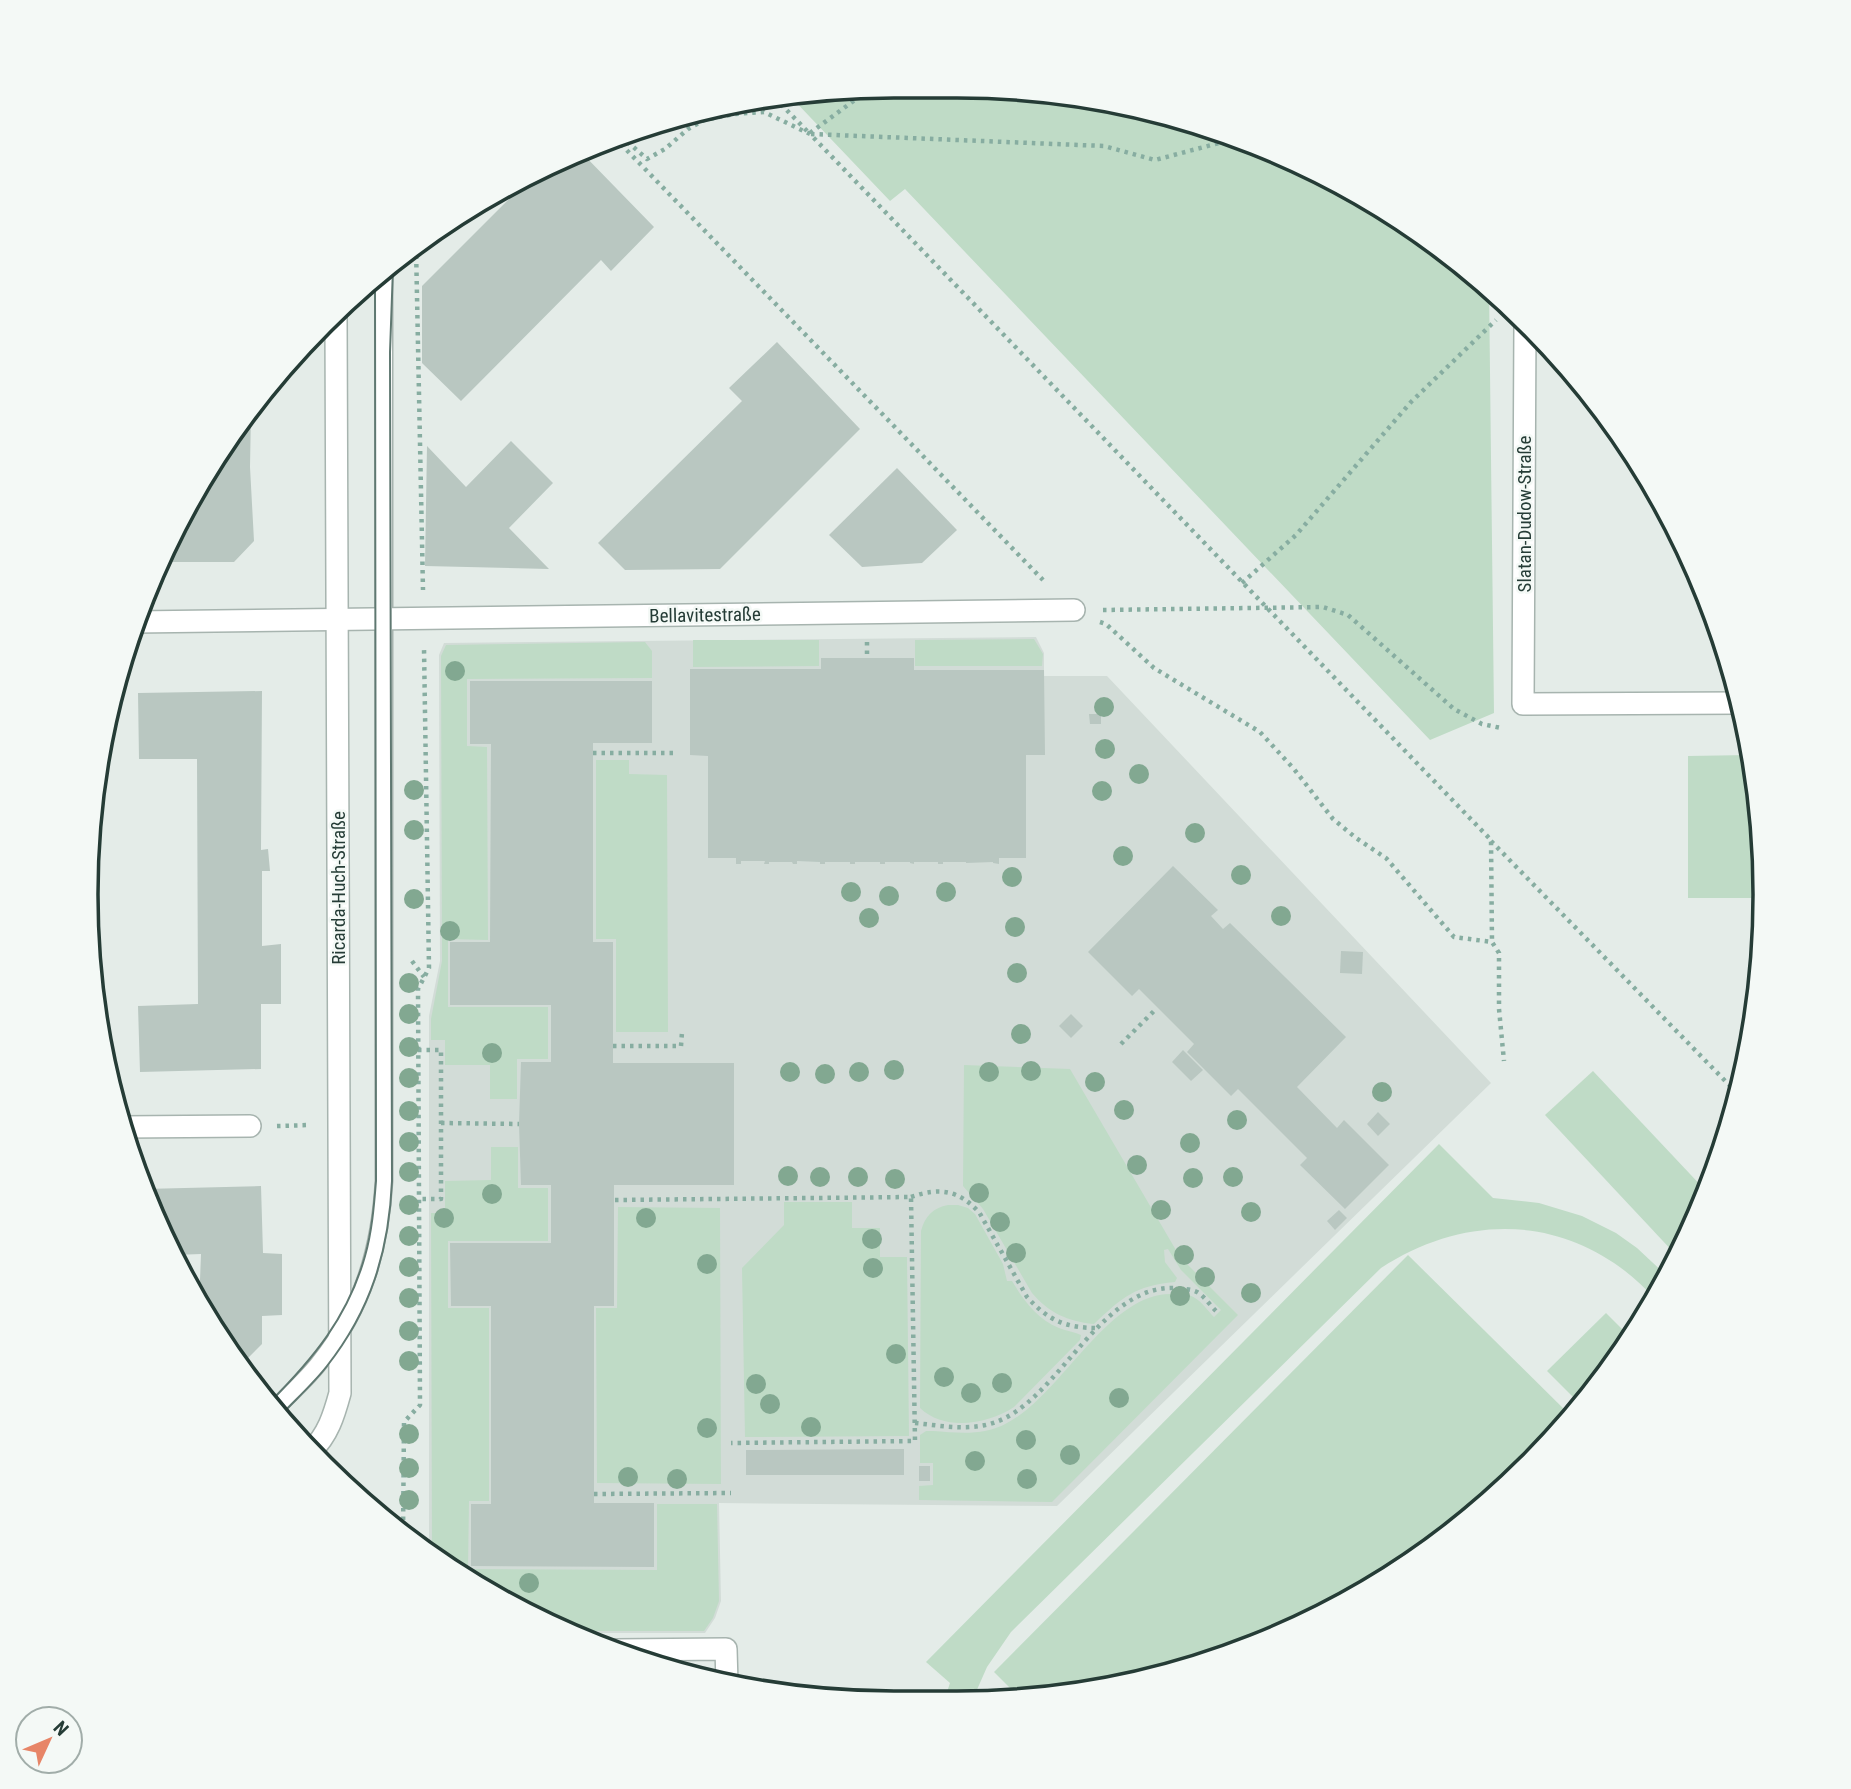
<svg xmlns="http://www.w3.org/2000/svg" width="1851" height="1789" font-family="'Roboto Condensed',sans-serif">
<rect width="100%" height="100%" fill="#e4ece8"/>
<path fill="#d2dcd7" d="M1036,637L1044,653V676H1107L1491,1083L1057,1506L719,1503L721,1601L715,1618L705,1633H573L536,1620L429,1553V1016L440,961L439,655L444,643Z"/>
<g fill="#bfdbc6">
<path d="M895,86L1062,93L1216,129L1361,194L1489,286L1494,713L1430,740L905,189L890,201L790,96Z"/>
<path d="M1034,639L1043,654L1042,666H915V640Z"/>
<path d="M693,640H819V666L693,667Z"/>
<path d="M645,642L652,651V678L467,679V746L487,747L488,940L448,939V1007H548V1059H517V1099H490V1065H445V1040H431V1019L442,961L441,656L446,645Z"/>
<path d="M1749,755L1763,841L1762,898H1688V756Z"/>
<path d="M596,760H629V774L667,775L668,1032H616V939H596Z"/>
<path d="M964,1065L1070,1069L1180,1257L1238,1315L1052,1502L919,1500V1486L933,1485V1463H920V1435L926,1431H933C959,1433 984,1436 1007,1423C1062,1395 1109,1290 1174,1294C1180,1294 1190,1294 1195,1298C1202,1302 1208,1311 1214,1317L1221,1310L1181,1270L1168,1249L1164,1250L1165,1262L1177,1278L1175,1282C1134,1286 1123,1297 1094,1324C1067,1321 1049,1313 1032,1293L983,1209L963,1186Z"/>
<path d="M1593,1071L1706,1191L1677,1256L1545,1115Z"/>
<path d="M1439,1144L1493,1198L1539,1203L1582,1216L1616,1233L1637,1248L1667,1276L1657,1299L1656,1300C1581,1216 1473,1208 1381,1268L1011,1632L987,1667L972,1701H944L950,1683L926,1662Z"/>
<path d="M491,1147H518V1188H548V1241H448V1308H489V1501H469L468,1569L657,1570V1504H717L719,1601L713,1618L704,1631H567L536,1620L432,1555L431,1213H445V1181L491,1180Z"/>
<path d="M784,1202H852V1228H880V1257H907L909,1436L745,1437L742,1268L784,1225Z"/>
<path d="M948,1205H958L968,1208L975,1214L1003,1264L1007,1281H1012C1024,1301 1037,1319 1059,1328C1067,1331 1074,1332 1081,1335L1080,1340L1014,1407C988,1424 945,1432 920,1408L921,1231C925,1216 933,1208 948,1205Z"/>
<path d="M618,1207L720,1208L721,1484L597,1483L596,1308H617Z"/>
<path d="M1408,1255L1572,1417L1565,1427L1449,1536L1315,1620L1166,1676L1022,1700L994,1672Z"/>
<path d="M1606,1313L1630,1337L1581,1405L1547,1371Z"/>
</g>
<g fill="#b9c7c1">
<path d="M579,150L654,227L611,271L601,260L461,401L422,363V286L533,175Z"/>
<path d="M777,342L860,429L720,569L625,570L598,543L742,401L729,388Z"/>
<path d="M251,411L250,467L254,541L234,562H161L194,490Z"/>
<path d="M511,441L553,483L509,528L549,569L425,566L427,446L466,487Z"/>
<path d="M897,468L957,530L922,563L862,567L829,535Z"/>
<path d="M821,658H914V670H1044L1045,755H1026V858H999V864L993,863V862L966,863V862H943V864H938V862H914V864L910,863V862H885V864H880V862H855V864H850V862H825V864H820V862L797,861V864H793L792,862H769V864H764L765,861H741V864H736V858H708V756L690,755V669H821Z"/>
<path d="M470,681H652V743H593V942H613V1063H734V1185H614V1306H594V1503H654V1567L471,1566V1504H491V1306H451L450,1243H551V1185H521L519,1124L521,1062H551V1005H450V942H490L491,744H470Z"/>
<path d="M262,691L261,850L268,849L270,871H262V946L281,944V1004H261V1069L140,1072L138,1006L198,1004L197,759H139L138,693Z"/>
<path d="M1089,714H1101V724H1090Z"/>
<path d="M1173,866L1218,910L1211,916L1223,929L1230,923L1346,1037L1297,1087L1337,1128L1344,1120L1389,1165L1345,1209L1300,1165L1307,1158L1238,1089L1231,1096L1187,1052L1194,1044L1139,989L1132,996L1088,952Z"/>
<path d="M1341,951L1363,952L1362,974L1340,973Z"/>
<path d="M1071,1014L1083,1026L1071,1038L1059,1026Z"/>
<path d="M1183,1050L1203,1070L1191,1081L1172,1062Z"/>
<path d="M1378,1112L1390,1124L1378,1136L1367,1124Z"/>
<path d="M261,1186L263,1253L282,1254V1315L262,1316V1344L241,1365L199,1306L201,1254L174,1255L144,1189Z"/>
<path d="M1339,1210L1347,1218L1335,1230L1327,1221Z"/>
<path d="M904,1449V1475H746V1450Z"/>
<rect x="919" y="1466" width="11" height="15"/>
<path d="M865,1694L873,1701H858Z"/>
</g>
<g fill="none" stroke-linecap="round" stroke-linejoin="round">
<g stroke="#a7b4af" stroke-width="19">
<path id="lane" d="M274,1410C289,1394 306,1380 319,1363C363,1308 380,1250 384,1181V276"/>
</g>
<g stroke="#a7b4af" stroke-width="24">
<g id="street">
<path d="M1525,324L1523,704L1741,703"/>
<path d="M134,622L1074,610"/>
<path d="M123,1127L250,1126"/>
<path d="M311,1451C328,1435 334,1415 340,1393L336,318"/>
<path d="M616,1650L726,1649L727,1683"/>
</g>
</g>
<g stroke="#87ada1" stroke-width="4.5" stroke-dasharray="3.5 5" stroke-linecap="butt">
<path d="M775,98L807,131"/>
<path d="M810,133L871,88"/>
<path d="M811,134L1104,146L1155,160L1238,138"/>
<path d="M621,136L647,159L665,149L688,129L704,120L734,114L764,112L810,134L1491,840L1492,942"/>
<path d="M615,138L1043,580"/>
<path d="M416,247L423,590"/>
<path d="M1242,583L1296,535L1411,402L1496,320"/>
<path d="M1103,610L1323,607L1348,615L1454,709L1482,724L1501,728"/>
<path d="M1100,622L1106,624L1154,668L1260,732L1294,769L1333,819L1356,838L1386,858L1454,937L1492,942L1499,953V1009L1504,1061"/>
<path d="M867,642V658"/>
<path d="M593,753H678"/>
<path d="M1491,841L1737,1093"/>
<path d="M412,961L424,977"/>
<path d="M1121,1044L1157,1008"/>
<path d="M613,1046H681L682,1032"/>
<path d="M418,1050H441V1199H419"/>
<path d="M441,1123L519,1124"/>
<path d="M277,1126L310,1125"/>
<path d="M911,1197C940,1187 958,1190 979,1212L1027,1297C1049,1321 1066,1328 1098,1328"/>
<path d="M615,1200L911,1197L915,1441L731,1443"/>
<path d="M915,1423C945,1426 976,1433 1005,1418C1063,1389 1104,1284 1176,1288C1183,1289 1191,1289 1197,1292C1204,1296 1210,1305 1216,1311"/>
<path d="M594,1494L731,1493"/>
<path d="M403,1537L404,1422L420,1405L418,989L429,968L424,648"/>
</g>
<use href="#lane" stroke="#fff" stroke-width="16"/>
<use href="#street" stroke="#fff" stroke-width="21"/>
<g stroke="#5f7871" stroke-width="2">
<path d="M269,1403C313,1359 348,1317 365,1256C372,1231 374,1206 376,1181L375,283"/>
<path d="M279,1417C295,1400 313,1384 327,1366C371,1310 389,1251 392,1181L390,352L393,268"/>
</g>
</g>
<g fill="#82a891">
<circle cx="455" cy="671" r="10"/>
<circle cx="1104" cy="707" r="10"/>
<circle cx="1105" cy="749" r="10"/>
<circle cx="1139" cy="774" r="10"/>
<circle cx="414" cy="790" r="10"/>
<circle cx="1102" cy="791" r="10"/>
<circle cx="414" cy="830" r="10"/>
<circle cx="1195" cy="833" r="10"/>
<circle cx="1123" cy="856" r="10"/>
<circle cx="1241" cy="875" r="10"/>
<circle cx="1012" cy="877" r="10"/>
<circle cx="851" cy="892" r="10"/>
<circle cx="946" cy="892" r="10"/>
<circle cx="889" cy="896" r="10"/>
<circle cx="414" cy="899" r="10"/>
<circle cx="1281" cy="916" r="10"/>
<circle cx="869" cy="918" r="10"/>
<circle cx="1015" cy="927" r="10"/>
<circle cx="450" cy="931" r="10"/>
<circle cx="1017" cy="973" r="10"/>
<circle cx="409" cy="983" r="10"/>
<circle cx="409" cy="1014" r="10"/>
<circle cx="1021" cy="1034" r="10"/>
<circle cx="409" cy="1047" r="10"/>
<circle cx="492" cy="1053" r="10"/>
<circle cx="894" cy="1070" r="10"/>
<circle cx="1031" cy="1071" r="10"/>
<circle cx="790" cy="1072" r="10"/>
<circle cx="859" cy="1072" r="10"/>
<circle cx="989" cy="1072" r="10"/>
<circle cx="825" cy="1074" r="10"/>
<circle cx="409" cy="1078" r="10"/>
<circle cx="1095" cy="1082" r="10"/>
<circle cx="1382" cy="1092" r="10"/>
<circle cx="1124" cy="1110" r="10"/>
<circle cx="409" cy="1111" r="10"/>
<circle cx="1237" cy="1120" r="10"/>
<circle cx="409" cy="1142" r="10"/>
<circle cx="1190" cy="1143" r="10"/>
<circle cx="1137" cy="1165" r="10"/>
<circle cx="409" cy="1172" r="10"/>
<circle cx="788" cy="1176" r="10"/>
<circle cx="820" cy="1177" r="10"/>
<circle cx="858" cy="1177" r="10"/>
<circle cx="1233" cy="1177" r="10"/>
<circle cx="1193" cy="1178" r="10"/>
<circle cx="895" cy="1179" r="10"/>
<circle cx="979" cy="1193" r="10"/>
<circle cx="492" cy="1194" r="10"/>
<circle cx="409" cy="1205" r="10"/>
<circle cx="1161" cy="1210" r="10"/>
<circle cx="1251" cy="1212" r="10"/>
<circle cx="444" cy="1218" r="10"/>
<circle cx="646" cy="1218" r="10"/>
<circle cx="1000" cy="1222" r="10"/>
<circle cx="409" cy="1236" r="10"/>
<circle cx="872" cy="1239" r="10"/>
<circle cx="1016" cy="1253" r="10"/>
<circle cx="1184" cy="1255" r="10"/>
<circle cx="707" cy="1264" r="10"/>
<circle cx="409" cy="1267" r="10"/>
<circle cx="873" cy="1268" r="10"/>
<circle cx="1205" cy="1277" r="10"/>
<circle cx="1251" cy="1293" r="10"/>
<circle cx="1180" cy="1296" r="10"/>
<circle cx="409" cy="1298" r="10"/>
<circle cx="409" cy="1331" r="10"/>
<circle cx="896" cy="1354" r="10"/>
<circle cx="409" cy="1361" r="10"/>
<circle cx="944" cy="1377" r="10"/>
<circle cx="1002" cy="1383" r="10"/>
<circle cx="756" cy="1384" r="10"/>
<circle cx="971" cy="1393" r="10"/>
<circle cx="1119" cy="1398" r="10"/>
<circle cx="770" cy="1404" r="10"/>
<circle cx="811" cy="1427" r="10"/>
<circle cx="707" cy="1428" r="10"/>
<circle cx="409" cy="1434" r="10"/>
<circle cx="1026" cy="1440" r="10"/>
<circle cx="1070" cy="1455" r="10"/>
<circle cx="975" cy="1461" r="10"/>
<circle cx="409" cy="1468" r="10"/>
<circle cx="628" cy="1477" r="10"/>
<circle cx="677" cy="1479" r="10"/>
<circle cx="1027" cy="1479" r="10"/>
<circle cx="409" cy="1500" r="10"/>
<circle cx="529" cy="1583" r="10"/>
</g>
<g text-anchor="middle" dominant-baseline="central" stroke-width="5" stroke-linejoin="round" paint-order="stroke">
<g font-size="19" fill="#253c36" stroke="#f4f9f6">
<text transform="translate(1524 514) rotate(-90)">Slatan-Dudow-Straße</text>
<text transform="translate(705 615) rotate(-1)">Bellavitestraße</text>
<text transform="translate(338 888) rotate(-90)">Ricarda-Huch-Straße</text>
</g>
</g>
<path d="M0 0H1851V1789H0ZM894 98H957A796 796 0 0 1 1753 894V895A796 796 0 0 1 957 1691H894A796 796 0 0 1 98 895V894A796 796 0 0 1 894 98Z" fill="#f4f9f6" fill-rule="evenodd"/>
<path fill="none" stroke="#253c36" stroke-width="3.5" d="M894 98H957A796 796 0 0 1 1753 894V895A796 796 0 0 1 957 1691H894A796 796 0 0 1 98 895V894A796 796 0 0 1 894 98Z"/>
<g transform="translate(49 1740) rotate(46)"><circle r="33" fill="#f4f9f6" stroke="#a1ada9" stroke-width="2"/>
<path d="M0-5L12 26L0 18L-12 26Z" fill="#e78567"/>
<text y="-10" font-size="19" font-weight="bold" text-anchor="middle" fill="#253c36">N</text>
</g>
</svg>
